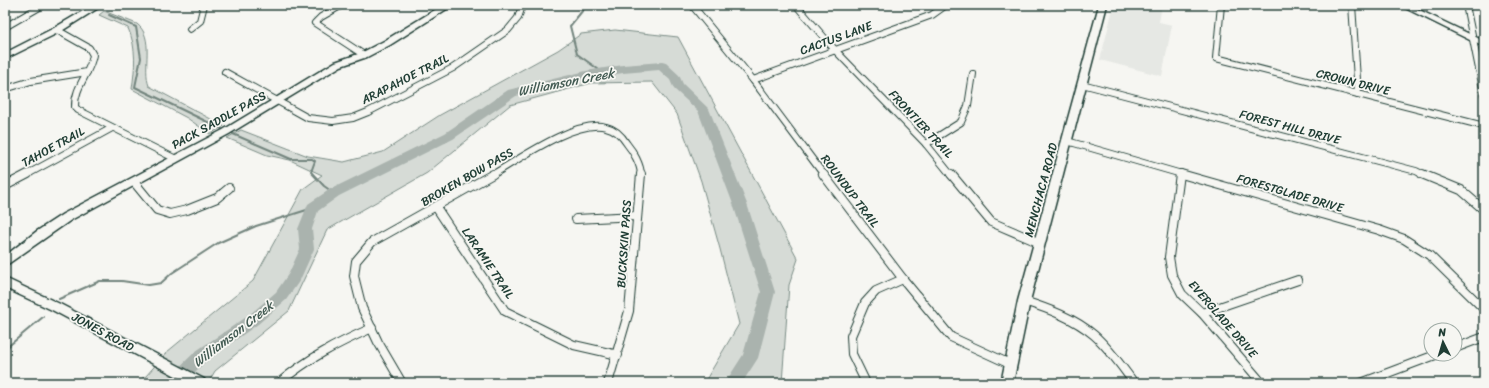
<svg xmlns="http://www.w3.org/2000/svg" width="1489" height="388" font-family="Sriracha,sans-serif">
<rect width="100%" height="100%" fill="#f6f6f2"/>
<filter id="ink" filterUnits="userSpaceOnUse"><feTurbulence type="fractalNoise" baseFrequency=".025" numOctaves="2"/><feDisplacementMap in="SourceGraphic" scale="8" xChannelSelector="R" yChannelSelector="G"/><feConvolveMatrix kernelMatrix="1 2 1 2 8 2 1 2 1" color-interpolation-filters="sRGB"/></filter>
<g filter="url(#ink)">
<path fill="#e6e8e4" d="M1114,5H1162L1159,22L1172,25L1162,76L1100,60Z"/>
<g fill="#d6dbd6" stroke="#7a8c85">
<path d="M104,11L137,24C155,38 142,67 149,86L224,126L210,134L187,118L132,89C135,68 137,48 128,28L99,15Z"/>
<path d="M615,30L678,37L798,259L789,285L782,383H704L739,324L720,249L701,181L677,114L652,82L591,83L510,105L427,173L327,230L289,311L215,371L208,383H135L146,376L167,352L253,281L303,189L322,175L290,160L267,155L227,138L241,130L308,156L344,162L383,152L440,115L558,50L581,34Z"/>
</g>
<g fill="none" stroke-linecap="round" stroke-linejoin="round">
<g stroke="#72847d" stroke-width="2">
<path d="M587,5L570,26L577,54L602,72"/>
<path d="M109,15L136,27L141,58L135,87L222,129"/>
<path d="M233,134L291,159H312L315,161L311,172L324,186L334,193"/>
<path d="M59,299L100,281H122L149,285L161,283L172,273L218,243L256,226L313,208"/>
<path d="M5,349L43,317"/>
</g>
<path fill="#aab3ae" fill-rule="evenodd" d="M662,62L666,63L679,75L683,84L709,109L747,204L775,292L758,358L742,383H725L743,355L761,292L733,204L698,111L674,89L670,80L659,70L623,73L586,79L516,96L453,139L339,196L318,211L312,229L314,249L300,280L286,300L258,324L206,361L184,383H166L168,378L196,351L248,316L276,292L289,273L300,249L298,229L308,204L329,190L445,133L508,90L586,71L623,65Z"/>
<g stroke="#1f3d34" stroke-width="8">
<g id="street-far1">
<path d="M342,5L321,17L315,23L364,55"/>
<path d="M692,5L753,80L824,175"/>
<path d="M796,5L835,50L926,144L951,175"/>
<path d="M1221,5L1216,58L1484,126"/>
<path d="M1352,5L1358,94"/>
<path d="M1466,5L1484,94"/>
<path d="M5,27L43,5"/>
<path d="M190,29L200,21L204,5"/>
<path d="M57,30L89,48L93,55C90,74 74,87 75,107L78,110L176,159"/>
<path d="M225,72L308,118L333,121L353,118L368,112L453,68L508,30L518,18L521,9L520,5"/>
<path d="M753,80L932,15L946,5"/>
<path d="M1082,84L1416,171L1424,175"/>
<path d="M5,89L31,81L87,72"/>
<path d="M1067,141L1185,175"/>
<path d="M926,144L961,122L968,106L973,74"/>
<path d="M26,175L112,128"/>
<path d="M492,175C518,160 577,118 606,127C616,129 622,136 627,144C633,151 641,165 641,175"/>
<path d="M1180,175V173"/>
</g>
</g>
<g stroke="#1f3d34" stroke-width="10">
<g id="street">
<path d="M823,174L903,279L951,337L1012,365"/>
<path d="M951,174L991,222L1040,243"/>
<path d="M1180,174L1169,257L1172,275L1182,294L1202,313L1262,383"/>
<path d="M1181,174L1379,230L1404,239L1429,255L1484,309"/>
<path d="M1422,174L1461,190L1484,210"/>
<path d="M134,182L157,210L170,214L187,210L217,198L229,188"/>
<path d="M5,186L28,174"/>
<path d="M436,207L505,311L574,345L618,355"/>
<path d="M576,219L637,216"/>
<path d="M1024,301C1049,309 1074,318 1094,335C1110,349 1122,367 1134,383"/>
<path d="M1202,313L1298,280"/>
<path d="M1455,348L1484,337"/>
<path d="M279,383C307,359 338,343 372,328"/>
<path d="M402,383L378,342L362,308L354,276L356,261L372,242L493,174"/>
<path d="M608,383L629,311L641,174"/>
<path d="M866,383L852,354L851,336L865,303L876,291L903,279"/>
<path d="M1361,383L1438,354"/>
</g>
</g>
<g stroke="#1f3d34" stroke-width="3">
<g id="secondary">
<path d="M93,5H103L60,32L5,59V53L54,28Z"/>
<path d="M443,5H453L390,45L367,57L341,66L229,134L71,220L5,266V256L37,231L63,214L223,130L335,62L361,53L384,41Z"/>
<path d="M1099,5H1107L1030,301L1013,383H1001L1018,301Z"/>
<path d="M1399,5H1409L1484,41V47Z"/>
<path d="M5,278L60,304L204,379L206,383H189L52,310L5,288Z"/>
</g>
</g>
<use href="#street-far1" stroke="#f6f6f2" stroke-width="6"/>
<use href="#street" stroke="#f6f6f2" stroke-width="8"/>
<use href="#secondary" fill="#f6f6f2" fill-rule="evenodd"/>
</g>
</g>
<g text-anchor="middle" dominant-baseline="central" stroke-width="3.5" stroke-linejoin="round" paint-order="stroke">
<g font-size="12" fill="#1f3d34" stroke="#f6f6f2">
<text transform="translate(836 38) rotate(-20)">CACTUS LANE</text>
<text transform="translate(405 79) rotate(-27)">ARAPAHOE TRAIL</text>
<text transform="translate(1353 82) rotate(14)">CROWN DRIVE</text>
<text transform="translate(219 120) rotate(-29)">PACK SADDLE PASS</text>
<text transform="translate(921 124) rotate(47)">FRONTIER TRAIL</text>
<text transform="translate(1290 127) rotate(15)">FOREST HILL DRIVE</text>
<text transform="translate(53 147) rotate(-29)">TAHOE TRAIL</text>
<text transform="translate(467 177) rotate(-30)">BROKEN BOW PASS</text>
<text transform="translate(1041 190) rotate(-75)">MENCHACA ROAD</text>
<text transform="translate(850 191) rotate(53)">ROUNDUP TRAIL</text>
<text transform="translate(1290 193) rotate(16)">FORESTGLADE DRIVE</text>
<text transform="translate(624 244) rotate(-86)">BUCKSKIN PASS</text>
<text transform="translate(488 263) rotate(56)">LARAMIE TRAIL</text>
<text transform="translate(1223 319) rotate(49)">EVERGLADE DRIVE</text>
<text transform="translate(103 332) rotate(28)">JONES ROAD</text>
</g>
<g font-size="13" font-style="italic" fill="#425a52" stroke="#f6f6f2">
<text transform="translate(566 82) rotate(-11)">Williamson Creek</text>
<text transform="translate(233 334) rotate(-38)">Williamson Creek</text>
</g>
</g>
<rect width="1489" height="388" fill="none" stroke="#f6f6f2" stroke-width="20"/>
<rect x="10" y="10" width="1469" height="368" fill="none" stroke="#1f3d34" stroke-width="1.5" filter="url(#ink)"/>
<g transform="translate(1443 342) rotate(355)"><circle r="19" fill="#f6f6f2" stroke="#a0aca6"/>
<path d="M0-3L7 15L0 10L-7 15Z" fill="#1f3d34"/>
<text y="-6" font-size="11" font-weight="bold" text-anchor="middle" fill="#1f3d34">N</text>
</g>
</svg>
